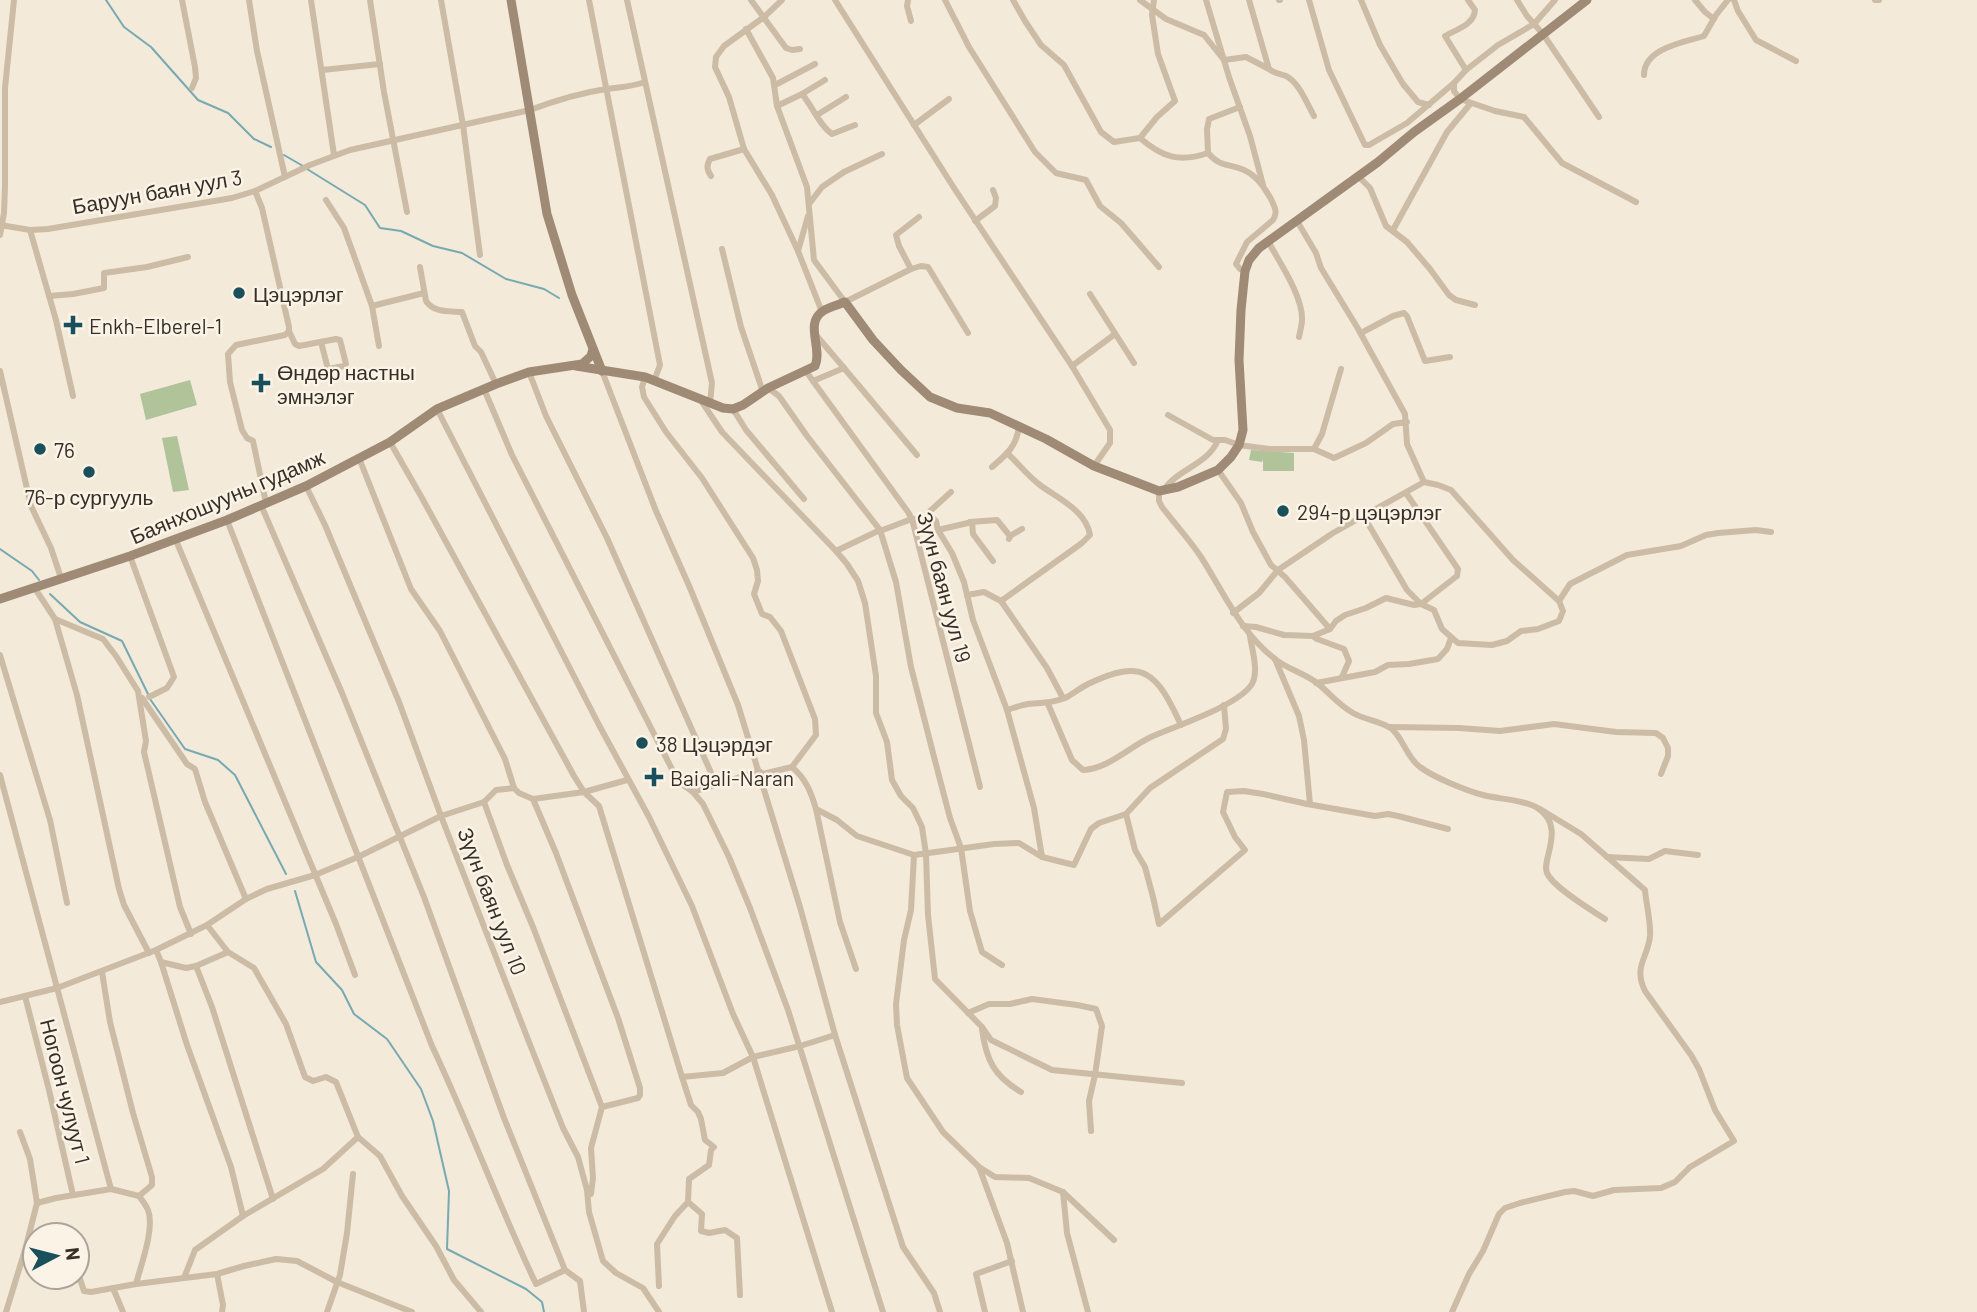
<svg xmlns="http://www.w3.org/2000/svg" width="1977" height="1312" font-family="Barlow,sans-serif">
<rect width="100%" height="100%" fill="#f3eada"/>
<g fill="#b0c399">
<path d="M190,380L197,405L146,420L140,394Z"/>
<path d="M177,436L189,490L173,492L162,438Z"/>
<path d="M1251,450L1294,453V471H1263V459L1262,462L1249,460Z"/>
</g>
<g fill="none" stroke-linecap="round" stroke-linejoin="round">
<g stroke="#77a9b2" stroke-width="2">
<path d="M106,0L124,27L151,47L198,100L228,113L254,139L271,147"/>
<path d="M284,155L303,166"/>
<path d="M307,169L365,205L380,228L401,231L433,246L462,253L506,279L544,289L559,298"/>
<path d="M0,549L32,571L39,580"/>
<path d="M50,594L80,622L122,641L148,694"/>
<path d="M150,699L185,749L218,760L235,775L286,874"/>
<path d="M295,891L316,962L342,990L354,1014L387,1039L421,1089L433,1121L449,1191L447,1249L526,1289L542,1302L544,1312"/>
</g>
<g stroke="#ccbba5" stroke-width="6">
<path d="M182,0L195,67L196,78L192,88"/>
<path d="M249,0L257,51L285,177"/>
<path d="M311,0L334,155"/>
<path d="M370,0L384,92L407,212"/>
<path d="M441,0L463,125L480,255"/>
<path d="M589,0L660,365L654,381"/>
<path d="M627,0L712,383L710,403"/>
<path d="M751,0L786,48L792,50L800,49"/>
<path d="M782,0L764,17L724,46L716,57L715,67L729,97L744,149L772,195L798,251L822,312"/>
<path d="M835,0L954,188L1072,366L1110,430V443L1094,466"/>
<path d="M908,0L907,6L911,21"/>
<path d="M945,0L969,47L1035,152L1056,173L1086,180L1100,206L1121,223L1159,267"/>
<path d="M1013,0L1025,21L1041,45L1064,65L1101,132L1114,142L1140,138C1162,157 1179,163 1208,153C1221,168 1228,163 1244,170C1257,176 1264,187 1271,199C1275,208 1278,212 1273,220L1247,242L1236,264L1240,269L1245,271"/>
<path d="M1140,0L1166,19L1204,35L1224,60L1246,57L1269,69"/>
<path d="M1206,0L1229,77L1250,136L1263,185"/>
<path d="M1249,0L1269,69C1275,74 1279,73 1286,76C1299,82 1307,104 1314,116"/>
<path d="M1279,0H1280"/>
<path d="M1309,0L1329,70L1362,139L1365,145H1369L1407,123L1454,83L1466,70L1445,36C1457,29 1474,25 1475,10L1468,0"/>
<path d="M1361,0L1380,45L1403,84L1418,102L1429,105"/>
<path d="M1517,0L1527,16L1543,34L1599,117"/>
<path d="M1695,0L1705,12L1714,19"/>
<path d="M1734,0L1738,11L1756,40L1796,61"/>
<path d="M1875,0H1879"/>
<path d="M746,29L773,78L777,106L807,187L814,260L845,302L911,269L921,266L928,267L968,333"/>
<path d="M322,70L380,64"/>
<path d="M1466,70L1498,45L1534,24L1555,0"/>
<path d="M1644,75C1644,48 1685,42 1704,36L1716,15L1728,0"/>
<path d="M1454,83V91L1460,99L1495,111L1524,117L1562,163L1636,202"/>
<path d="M775,85L815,64"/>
<path d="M802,94C813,107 819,125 832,134L855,125"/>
<path d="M777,106L802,94L825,80"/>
<path d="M817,115L846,97"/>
<path d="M914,125L949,99"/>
<path d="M1140,138L1157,117L1175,101L1158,54L1152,15L1154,0"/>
<path d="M1208,153L1207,129L1209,119L1240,107"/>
<path d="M711,176C707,170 706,166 710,159L744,149"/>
<path d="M1358,176L1370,188L1386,226L1407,242L1430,269L1449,295L1456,300L1475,305"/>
<path d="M255,191L262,208L289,327V331L285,335L236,345L228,354L230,382L242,430L247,438L253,441L266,503"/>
<path d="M326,200L344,228L357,264L372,306L379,346"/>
<path d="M809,204L822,187L844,172L882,154"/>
<path d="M975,221L995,206L996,198L993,190"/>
<path d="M1297,221L1316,253L1321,268L1357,327L1405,414L1407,444L1424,482L1438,485L1451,490L1513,560L1559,601L1563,611L1559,621L1538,629L1521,631L1507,641L1492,645L1458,643L1442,629L1434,610L1421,604L1407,590L1363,515"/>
<path d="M0,225L30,230L48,229L232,198L255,191L310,165L350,150L530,110C554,101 580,93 606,89C620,87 631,87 645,82"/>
<path d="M30,230L56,320L73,396"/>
<path d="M1393,230L1447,132L1471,103"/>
<path d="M0,235L4,213L5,186V88L14,0"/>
<path d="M1268,241C1279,262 1303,296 1302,320C1302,325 1300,331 1299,337"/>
<path d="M722,249L741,327L763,392"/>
<path d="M798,251L808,216"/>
<path d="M420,267L426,301C434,313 449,311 462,312L475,346L481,352L496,384"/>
<path d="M911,269L899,246L896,235L919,217"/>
<path d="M1090,294L1134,363"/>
<path d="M49,296L73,294L104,288V273L147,267L188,257"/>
<path d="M372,306L424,293"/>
<path d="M289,331L295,344L299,346L336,339L340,340L346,364L344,366L328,369L321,342"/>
<path d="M1361,333L1393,316L1404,313L1407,316L1425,361L1450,357"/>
<path d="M816,335L844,368"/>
<path d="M1072,366L1115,334"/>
<path d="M805,370L908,512L912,519L980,787"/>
<path d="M0,371L31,506L51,548L61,578"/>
<path d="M602,371L656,511L690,588L738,705L800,907L835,1035L903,1247L934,1293L940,1312"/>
<path d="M529,372L546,416L607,538L716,784"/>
<path d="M645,377L642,387L644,397L666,432L702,478L753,558L757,570L758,581L754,594L762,614L770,617L781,631L815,719L816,735L792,767"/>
<path d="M813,381L844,368L917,455"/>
<path d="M768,388L779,396L807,436L880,530L896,582L911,667L933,753L950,818L961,848L970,911L982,952L1002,965"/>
<path d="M484,389L512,455L678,781L693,792L703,804L729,857L750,908L788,1010L883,1312"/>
<path d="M700,399L722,432L836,551L847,564L858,581L865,603L876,676V713L887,742L892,780L901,796L913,808L922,827L926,854L928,915L935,979L982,1027L991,1040L1052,1070L1182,1083"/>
<path d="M437,409L599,725L649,817L692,906L733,1014L753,1057L832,1312"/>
<path d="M733,409L746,430L804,499"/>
<path d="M1168,415L1213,440H1225L1239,445L1269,449H1314L1334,458L1366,443L1393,424L1407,422"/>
<path d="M390,442L422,498L574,776L584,792L599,806L682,1077L691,1105L698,1112L701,1119L705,1140L714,1147L711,1150L709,1165L689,1179L688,1202L675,1216L657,1244L659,1286"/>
<path d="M1314,449L1322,434L1341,369"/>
<path d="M359,458L411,589L440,631L505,759L514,788"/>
<path d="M992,467C1007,454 1016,447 1019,427"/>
<path d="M1218,470L1241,503L1253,532L1271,565L1285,577L1330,629"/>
<path d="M306,486L325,525L399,702L441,816L529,1042L563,1128L578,1157L587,1190L589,1212L603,1261L616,1273L643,1288L659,1312"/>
<path d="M1164,490C1177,469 1208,465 1218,440"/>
<path d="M1159,491V501L1162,507C1175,524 1189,539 1201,557C1224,593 1241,633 1275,659C1287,669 1304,673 1317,683C1330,693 1337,704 1353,713C1365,720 1382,721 1392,729C1404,740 1407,758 1420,767C1433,777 1467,791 1483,795C1498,799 1527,800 1539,809C1566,828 1541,860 1547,873C1553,887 1591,910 1605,919"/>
<path d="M261,505L342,693L424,897L504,1118L565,1270L580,1281L584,1312"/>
<path d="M928,518L929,512L951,492"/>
<path d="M227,520L432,1046C469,1124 499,1206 536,1284L565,1270"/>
<path d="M970,522L997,520L1010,536L1009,539"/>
<path d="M938,530L972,522L973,534L993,561"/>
<path d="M880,531L909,520L932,518L936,521L938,530L952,553L964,582L973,620L1007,710L1034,808L1042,857"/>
<path d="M1010,536L1022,529"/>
<path d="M175,538L336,924L355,975"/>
<path d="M836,551L880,530"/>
<path d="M130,556L174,677L167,688L149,697"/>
<path d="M34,587L55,619L77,695L119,889L124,905L149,953"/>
<path d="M967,595L984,592L1001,601L1082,543L1090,535C1086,510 1057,498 1040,485C1028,476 1018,463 1007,453"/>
<path d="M1001,601L1047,668L1063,698"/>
<path d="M1559,601L1570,584L1627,555L1681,546L1706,535L1718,533L1756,530L1771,532"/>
<path d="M1233,613L1259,593L1278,570L1333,533L1424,482"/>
<path d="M55,619L103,639L116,656L138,691L146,741L144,752L180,907L191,934"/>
<path d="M1243,626L1256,627L1284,635L1313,636L1330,629L1336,621L1345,615L1366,608L1386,598L1414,605L1421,604L1457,576L1458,569L1406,493"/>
<path d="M1313,636L1317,639L1344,649L1349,661L1342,677"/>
<path d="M0,655L50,820L67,903"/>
<path d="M1275,659L1299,716L1304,740L1310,804"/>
<path d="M1316,683L1375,672L1388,665L1409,664L1438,659L1447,649L1451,638"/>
<path d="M142,698L187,764L195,769L205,802L246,899"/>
<path d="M1048,704L1072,760L1083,770C1108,769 1129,747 1151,737C1175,726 1238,706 1252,684C1259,671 1252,650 1250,636"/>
<path d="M1007,710C1014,708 1021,705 1028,704C1041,703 1052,703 1065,698C1073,694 1080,688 1088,684C1144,657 1157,673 1181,725"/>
<path d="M1390,727L1459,728L1500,731L1554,724L1616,732L1656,733L1663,738L1668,748V756L1661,774"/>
<path d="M0,775L111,1189"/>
<path d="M693,792L759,771L763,774L792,767C806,779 811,792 816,809L837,820L857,836L914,855L994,844L1019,843L1042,857L1074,865L1091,829L1099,823L1126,814L1150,788L1223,739L1226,729L1224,705"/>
<path d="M533,799L556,853L618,1018L640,1088V1095L638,1098L602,1107L591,1148L593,1178L591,1194"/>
<path d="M484,802L507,865L533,927L602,1107"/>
<path d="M816,809L840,922L856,969"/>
<path d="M1126,814L1135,850L1145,867L1153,897L1159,924L1245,850L1235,837L1223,812L1227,792L1244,791L1263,794L1307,804L1375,816L1388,814L1398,816L1448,829"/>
<path d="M914,855L911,910L904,940L896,1004L897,1025L907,1078L943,1132L979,1167L1007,1243L1023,1312"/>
<path d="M1607,857L1649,859L1665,851L1698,855"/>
<path d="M207,925L228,952L254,968L286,1024L305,1077L313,1081L326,1077L336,1082L358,1137L380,1156L402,1196L436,1246L454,1280L481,1312"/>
<path d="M156,950L207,925L246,899L267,889L315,875L358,857L441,816L484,802L496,790L514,788L519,793L533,799L584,792L627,780"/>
<path d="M161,962L187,1045L231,1167L243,1216"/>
<path d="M196,966L212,1007L273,1199"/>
<path d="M102,972L110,1022L133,1113L152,1177V1185L139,1196"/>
<path d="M25,996L49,1090L73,1195"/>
<path d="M0,1002L57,988L156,950L161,962L186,968L196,966L228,952"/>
<path d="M968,1013L989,1004H1010L1032,999L1077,1005L1096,1009L1102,1026L1095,1075L1089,1101L1091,1131"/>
<path d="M982,1029C986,1060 994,1076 1021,1092"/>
<path d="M682,1077L723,1073L753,1057L800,1046L835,1035"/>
<path d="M979,1167L995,1177L1029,1178L1063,1192L1114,1240"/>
<path d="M1063,1192L1067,1233L1088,1312"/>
<path d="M688,1202L702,1214L701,1231L709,1233L725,1230L737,1238L740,1295"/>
<path d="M37,1203L56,1198L111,1189L139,1196C142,1200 146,1205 148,1210C155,1228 141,1265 136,1284"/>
<path d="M23,1257L35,1259"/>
<path d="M77,1270L84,1291L91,1292L136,1284L217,1274L244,1266L276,1259L297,1261L337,1282L412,1312"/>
<path d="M217,1274L223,1305L222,1312"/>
<path d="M184,1278L195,1250L243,1216L323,1169L358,1137"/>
<path d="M113,1288L123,1312"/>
<path d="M6,1312L25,1250L37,1203L30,1159L20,1132"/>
<path d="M327,1312L340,1275L347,1233L353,1174"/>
<path d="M985,1312L976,1274L1012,1261"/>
<path d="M1452,1312L1469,1274L1483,1251L1499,1214L1505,1208L1520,1203L1565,1192L1574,1191L1593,1196L1614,1190L1661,1188L1675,1182L1690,1167L1734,1141L1715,1110L1699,1069L1691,1055L1645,991C1633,966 1648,958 1650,936C1651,921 1646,904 1645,890L1581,834L1540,809"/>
</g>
<g stroke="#9f8a76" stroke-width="9">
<path d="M511,0L547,214L572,295L602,371"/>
<path d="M576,366L645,377L723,408L733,409L743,405L768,388L815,366C823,349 804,323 823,311C829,307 838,305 845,302L873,340L901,370L930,397L957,408L990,413L1046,439L1094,466L1159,491L1178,487L1218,470L1231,457L1239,445L1243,430L1239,360L1241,310L1245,271L1249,260L1259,248L1378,162L1414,132L1460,99L1587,0"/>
<path d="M0,599L130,556L227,520L306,486L390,442L437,409L496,384L529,372L582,364L591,356L593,349"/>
</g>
</g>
<g fill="#1a505b" stroke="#faf3e6" stroke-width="2.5">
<circle cx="239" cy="293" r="7"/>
<path d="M69.5 314.5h7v7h7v7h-7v7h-7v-7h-7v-7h7z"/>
<path d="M257.5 372.5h7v7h7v7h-7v7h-7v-7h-7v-7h7z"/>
<circle cx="40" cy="449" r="7"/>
<circle cx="89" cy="472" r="7"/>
<circle cx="1283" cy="511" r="7"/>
<circle cx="642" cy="743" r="7"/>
<path d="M650.5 766.5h7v7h7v7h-7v7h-7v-7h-7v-7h7z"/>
</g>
<g text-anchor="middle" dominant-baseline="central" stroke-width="5" stroke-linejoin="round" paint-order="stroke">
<g font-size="21" fill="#372e27" stroke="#faf3e6">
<text transform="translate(157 191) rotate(-10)">Баруун баян уул 3</text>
<text transform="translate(227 496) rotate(-23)">Баянхошууны гудамж</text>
<text transform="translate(945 587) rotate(75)">Зүүн баян уул 19</text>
<text transform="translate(493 901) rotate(69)">Зүүн баян уул 10</text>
<text transform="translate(66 1091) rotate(76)">Ногоон чулуут 1</text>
</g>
<g font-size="21" fill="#372e27" stroke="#faf3e6" text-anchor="start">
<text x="253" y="293">Цэцэрлэг</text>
<text x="89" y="325">Enkh-Elberel-1</text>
<text x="277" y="371">Өндөр настны<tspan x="277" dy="24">эмнэлэг</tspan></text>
<text x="54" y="449">76</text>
<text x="89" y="496" text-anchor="middle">76-р сургууль</text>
<text x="1297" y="511">294-р цэцэрлэг</text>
<text x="656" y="743">38 Цэцэрдэг</text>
<text x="670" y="777">Baigali-Naran</text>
</g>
</g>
<g transform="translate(56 1256) rotate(83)"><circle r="33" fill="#faf3e6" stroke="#aca49a" stroke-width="2"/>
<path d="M0-5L12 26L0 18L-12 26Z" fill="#1a505b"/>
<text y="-10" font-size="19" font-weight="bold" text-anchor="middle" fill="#372e27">N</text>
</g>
</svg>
